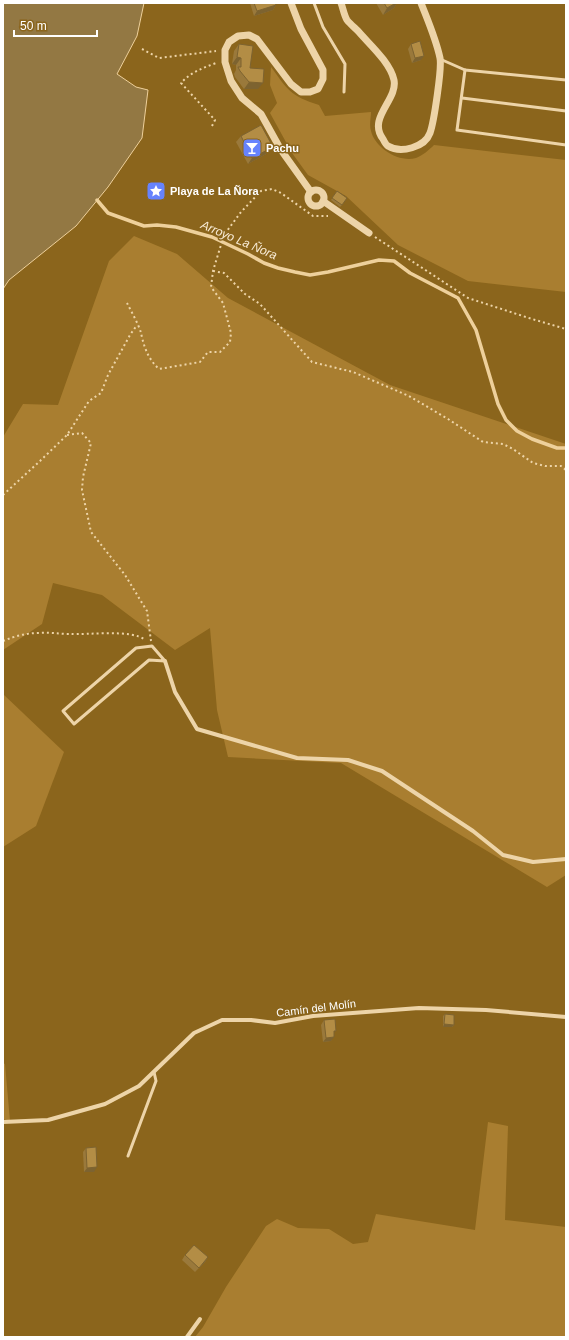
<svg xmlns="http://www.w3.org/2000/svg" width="569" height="1340" font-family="Helvetica,sans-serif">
<rect width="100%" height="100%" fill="#8b651c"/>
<g fill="#a97e30">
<path d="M271,67C288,90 290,96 319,105L325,116L371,112C371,118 369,125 371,131C375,148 399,163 416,158C422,156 429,150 434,145L566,160V292L468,281L398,245L346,196L308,175L292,153L270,113L277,103L270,85Z"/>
<path d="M134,236L177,254L228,298L390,385L566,444V875L547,887L341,763L228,757L217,710L210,628L175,650L102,595L53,583L42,624L3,650V437L23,404L58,405L109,261Z"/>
<path d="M3,694L64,752L36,826L3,847Z"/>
<path d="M3,1063L5,1064L10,1121L3,1119Z"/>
<path d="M488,1122L508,1126L505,1220L566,1227V1337H195L203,1327L226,1287L266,1226L277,1219L298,1228L329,1229L353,1244L368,1242L376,1214L475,1230Z"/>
</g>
<path fill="#937843" stroke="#eed09b" d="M3,3H144L137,36L117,74L136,87L148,90L142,138L108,187L76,226L9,280L3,289Z"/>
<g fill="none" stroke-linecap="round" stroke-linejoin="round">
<path stroke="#eed09b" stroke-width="3.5" d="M97,200L108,213L144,226L157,225L176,227L212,237L248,254L264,263L278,268L295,272L310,275L328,272L379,260L394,261L410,273L458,298L476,330L498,404L506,420L517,431L532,439L557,448H566"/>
<g stroke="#edd4a8" stroke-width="2" stroke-dasharray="2 3" stroke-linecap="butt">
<path d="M142,49L159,58L216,51"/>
<path d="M212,126L215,120L181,83C191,72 203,68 216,63"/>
<path d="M375,237L468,298L532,319L566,329"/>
<path d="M213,271L224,273L245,294L260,304L312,362L353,372L409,396L448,419L483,442L503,444L513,449L533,463L545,466H561L566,470"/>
<path d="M127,303C131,311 139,325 141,333C144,347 148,359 159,369L200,362L208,352H220L230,342L231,333L223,303L211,287L213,271L224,235L241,212L261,191L272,189L281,193L313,216H328"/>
<path d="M67,435L82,433L91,443L83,477L82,490L91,532L125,575L147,611L151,641"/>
<path d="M3,495L40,461L67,435L89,401L101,393L108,375L130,335L137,325"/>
<path d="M3,641C15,636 26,633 39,633C49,632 59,634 70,634C87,635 133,629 145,640"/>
</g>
<g stroke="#edd4a8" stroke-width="3">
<path d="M314,3L323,27L345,64L344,92"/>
<path d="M440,59L465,70L566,80"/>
<path d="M465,70L457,130L566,145"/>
<path d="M462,98L566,111"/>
<path d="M152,646L165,661L149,660L74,724L63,711L136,648Z"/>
<path d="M128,1156L156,1081L154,1072"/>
</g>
<g stroke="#edd4a8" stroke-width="4">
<path d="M165,661L175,692L197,729L297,758L348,760L382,771L473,831L503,855L533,862L566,859"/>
<path d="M3,1122L48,1120L105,1104L139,1086L194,1033L222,1020H251L275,1023L313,1016L419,1008L486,1010L566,1017"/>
<path d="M187,1337L200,1319"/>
</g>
<g stroke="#edd4a8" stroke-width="7">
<path d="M291,3L301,29L323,70V79L318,89L310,92H301L291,84L257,39L249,35L238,36L229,42L225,50V62L231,81L242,98L261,114L281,150L311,192"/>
<path d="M341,3C343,8 344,15 347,20C350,24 355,28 358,31C369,44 390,62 394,80C398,100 367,118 383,139C384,141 386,145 388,146C401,154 425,147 430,133C434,122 442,68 440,58C436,39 428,21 421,3"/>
<circle cx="316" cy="198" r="8"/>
<path d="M323,201L369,233"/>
</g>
</g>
<g fill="#9a793b">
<path d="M250,3H275L276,5L273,10L254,16Z"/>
<path d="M376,3H397L394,8L383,15Z"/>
<path d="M239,44L250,68L258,89H244L235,77L234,74L236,70V65L232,64L234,51Z"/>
<path d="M411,44L421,60L412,63L408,49Z"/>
<path d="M241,136L268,153L248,164L236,142Z"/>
<path d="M337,191L342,205L340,207L331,200Z"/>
<path d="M445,1014L454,1025L452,1027H443V1016Z"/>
<path d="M324,1020L334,1033L331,1041L323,1042L321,1025Z"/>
<path d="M86,1148L94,1172H84L83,1152Z"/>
<path d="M185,1255L208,1257L205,1262L195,1272L182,1260Z"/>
</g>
<g fill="#7d6330">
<path d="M396,3H397L394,8L383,15L387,8Z"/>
<path d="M276,5L273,10L254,16L257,11Z"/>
<path d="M424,56L421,60L412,63L415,58Z"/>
<path d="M237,57L241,58L236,65L232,64Z"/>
<path d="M249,82L263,83L258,89H244Z"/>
<path d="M273,147L268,153L248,164L252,158Z"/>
<path d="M444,1024L454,1025L452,1027H443Z"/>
<path d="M334,1037L331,1041L323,1042L326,1038Z"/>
<path d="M97,1167L94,1172H84L87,1168Z"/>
<path d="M208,1257L205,1262L195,1272L199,1268Z"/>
</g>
<g fill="#b38d45" stroke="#7d6330">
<path d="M254,3H275L276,5L257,11Z"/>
<path d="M384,3H396L387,8Z"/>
<path d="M420,41L424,56L415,58L411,44Z"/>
<path d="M239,44L253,46L250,68L264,69L263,83L249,82L240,71L238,67H241V58L237,57Z"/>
<path d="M261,125L273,147L252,158L241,136Z"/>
<path d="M337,191L347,198L342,205L332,198Z"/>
<path d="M445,1014L454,1015V1025L444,1024Z"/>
<path d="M335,1019L336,1031H334V1037L326,1038L324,1020Z"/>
<path d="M96,1147L97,1167L87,1168L86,1148Z"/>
<path d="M194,1245L208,1257L199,1268L185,1255Z"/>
</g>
<defs>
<g id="bar-square" transform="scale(1)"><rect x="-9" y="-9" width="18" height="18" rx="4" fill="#6683fd" stroke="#8b651c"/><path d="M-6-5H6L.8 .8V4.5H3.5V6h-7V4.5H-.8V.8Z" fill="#fff"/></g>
<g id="sight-square" transform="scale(1)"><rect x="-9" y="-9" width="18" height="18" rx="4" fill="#6683fd" stroke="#8b651c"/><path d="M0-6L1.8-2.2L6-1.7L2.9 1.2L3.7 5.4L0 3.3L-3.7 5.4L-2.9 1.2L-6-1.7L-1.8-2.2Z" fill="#fff"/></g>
</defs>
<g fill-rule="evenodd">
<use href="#bar-square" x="252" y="148"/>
<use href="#sight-square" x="156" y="191"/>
</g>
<g text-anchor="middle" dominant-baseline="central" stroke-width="3" stroke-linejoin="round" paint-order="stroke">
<g font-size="11" font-weight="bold" fill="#fff" stroke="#8b651c" text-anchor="start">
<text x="266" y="148">Pachu</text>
<text x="170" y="191">Playa de La Ñora</text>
</g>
<g font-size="11" fill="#fff" stroke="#8b651c">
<text transform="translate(316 1008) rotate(-7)">Camín del Molín</text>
</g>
<g font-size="12" font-style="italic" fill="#f9ecd6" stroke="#8b651c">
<text transform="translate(239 240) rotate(23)">Arroyo La Ñora</text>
</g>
</g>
<rect width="569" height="1340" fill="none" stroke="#ffffff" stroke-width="8"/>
<path d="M14 30v6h83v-6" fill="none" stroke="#ffffff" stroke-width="2"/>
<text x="20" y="30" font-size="12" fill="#ffffff" stroke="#8b651c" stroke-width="3" paint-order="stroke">50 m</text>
</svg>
